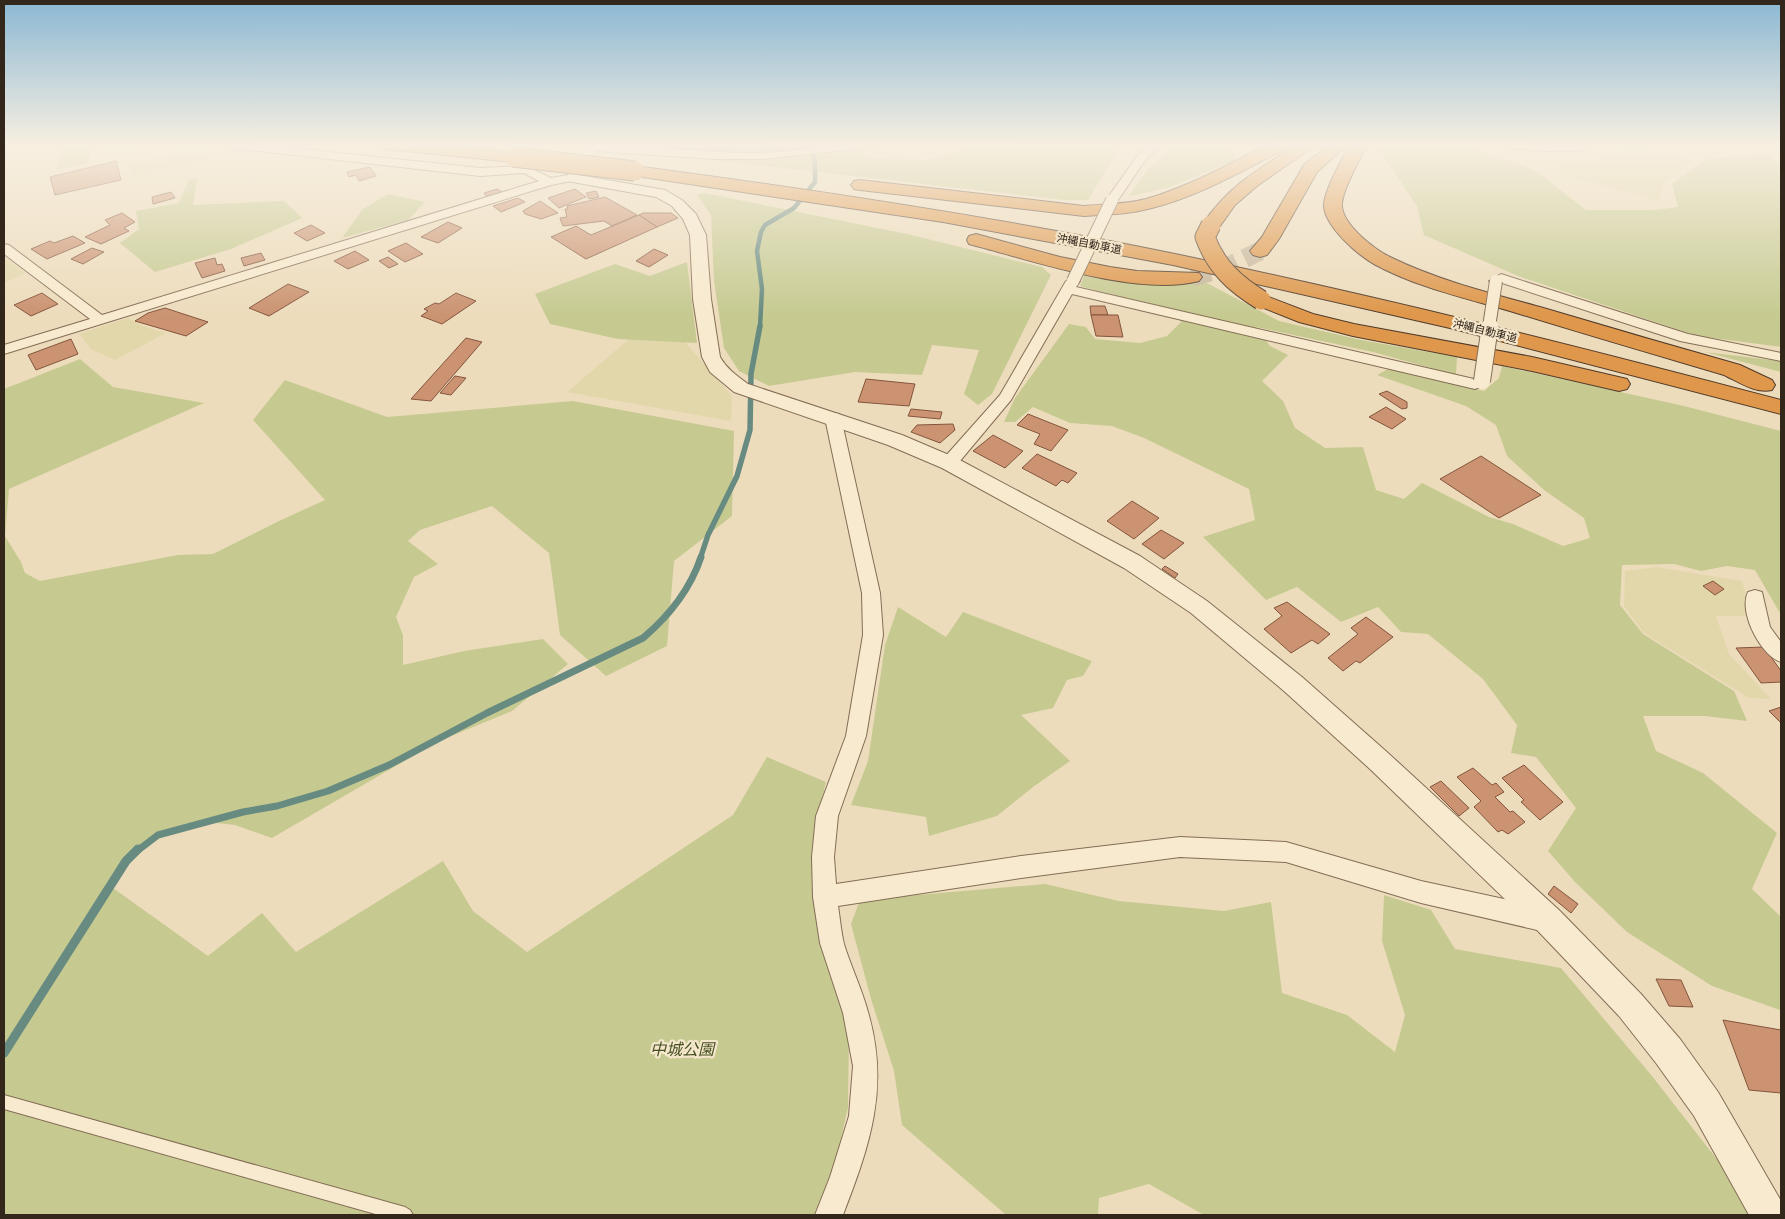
<svg xmlns="http://www.w3.org/2000/svg" width="1785" height="1219" font-family="Bitter,'Noto Sans JP',serif">
<rect width="100%" height="100%" fill="#eddcbc"/>
<g fill="#e2d7aa">
<path d="M108,144H147L124,159L98,155Z"/>
<path d="M182,144L218,148L209,159L131,176V164L166,158Z"/>
<path d="M1625,144H1640L1693,161L1664,183L1659,201L1556,173L1562,161L1593,162Z"/>
<path d="M4,257L25,273L4,283Z"/>
<path d="M128,318L145,327L166,333L115,360L91,349L79,334Z"/>
<path d="M635,334L685,342L732,396L731,421L567,392Z"/>
<path d="M1656,567L1742,581L1752,616H1716L1729,654L1771,699L1749,698L1644,633L1624,606L1625,571Z"/>
</g>
<g fill="#c6ca91">
<path d="M62,144H91L88,163L57,170Z"/>
<path d="M978,144H1108L1109,148L1116,153L1088,200H1065L667,155L676,149L759,152L843,146L872,158L926,160L977,146Z"/>
<path d="M1177,144H1193L1231,150L1236,160L1167,188L1129,196L1148,169Z"/>
<path d="M1383,144H1456L1535,170L1586,210H1655L1678,207L1672,184L1706,159L1767,155L1781,164V347L1697,336L1518,276L1424,235L1417,206L1379,150Z"/>
<path d="M197,178L193,205L284,201L302,218L231,249L155,272L120,243L139,229L136,211L179,203L189,179Z"/>
<path d="M704,193L907,234L1042,267L1051,275L992,394L978,405L964,394L979,350L932,345L922,375L855,372L769,386L739,371L724,348L714,281L711,215L697,195Z"/>
<path d="M388,194L425,202L408,220L342,238L363,209Z"/>
<path d="M687,262L697,343L618,339L550,324L535,294L615,264L650,276Z"/>
<path d="M1084,276L1141,284H1174L1201,280L1279,321L1361,340L1457,357L1456,375L1373,352L1256,327L1270,346L1288,355L1262,381L1283,401L1295,428L1325,448L1363,447L1376,490L1404,499L1422,483L1489,517L1513,524L1563,546L1590,538L1584,518L1544,490L1507,456L1496,425L1466,406L1377,375L1388,369L1484,391L1499,378L1502,366L1684,406L1781,431V615L1755,570L1727,566L1701,571L1674,564L1622,565L1620,605L1643,634L1734,691L1747,721L1705,716H1643L1656,751L1703,773L1777,833L1752,889L1781,917V1013L1780,1010L1712,986L1627,932L1575,882L1548,851L1576,808L1536,757L1511,753L1517,725L1483,679L1428,634L1401,632L1378,607L1341,622L1297,587L1266,600L1203,537L1255,520L1249,489L1144,438L1112,426L1070,423L1033,407L1015,422H1004L1015,398L1069,324L1086,327L1095,339L1140,343L1167,336L1181,322L1177,312L1080,286Z"/>
<path d="M1705,352L1781,361V372Z"/>
<path d="M80,359L113,387L204,403L9,489L5,536L21,562L25,573L40,581L178,555L213,554L279,521L325,500L253,420L285,380L387,417L573,401L734,431L732,516L674,561L667,646L606,676L560,635L549,553L492,506L420,530L408,541L438,564L414,577L396,617L403,635V665L464,651L543,639L568,664L512,711L437,742L272,838L235,825L198,821L162,831L106,883L208,956L262,913L296,952L443,861L473,911L527,952L733,815L767,757L826,782L819,810L849,1033L848,1107L828,1197L820,1215H4V389Z"/>
<path d="M898,607L946,637L963,612L1092,661L1083,676L1067,680L1053,708L1021,715L1070,761L1033,787L997,816L929,836L926,817L851,805L868,761L885,645Z"/>
<path d="M1045,884L1119,901L1224,911L1271,902L1282,993L1347,1015L1395,1052L1405,1015L1382,941L1384,895L1431,910L1455,949L1561,968L1652,1076L1719,1162L1748,1215H1204L1149,1184L1099,1198L1098,1215H1006L902,1125L894,1071L871,999L851,924L860,900Z"/>
</g>
<g fill="none" stroke-linecap="round" stroke-linejoin="round">
<path stroke="#688b81" stroke-width="4.5" d="M760,327L762,289L757,251L761,232L765,225L794,208L815,182V162L809,145"/>
<path stroke="#688b81" stroke-width="5.5" d="M700,559L708,535L737,476L750,430L751,374L760,326"/>
<path stroke="#688b81" stroke-width="7" d="M137,851L158,835L243,812L277,806L328,791L389,765L487,713L643,638C669,616 690,590 701,557"/>
<path stroke="#688b81" stroke-width="9" d="M4,1053L126,861L138,849"/>
<path fill="#a0beb4" fill-rule="evenodd" d="M658,144H827L823,149L815,151L759,154L670,151L662,149Z"/>
</g>
<g fill="#cb9372" stroke="#83553c">
<path d="M116,161L121,180L55,195L50,177Z"/>
<path d="M370,167L376,176L359,181L356,175L349,177L347,172Z"/>
<path d="M497,189L502,192L487,197L484,193Z"/>
<path d="M575,189L586,197L559,208L548,198Z"/>
<path d="M596,191L599,197L589,199L586,193Z"/>
<path d="M171,192L175,198L153,204L152,197Z"/>
<path d="M605,197L637,215L612,226L604,221L563,226L560,218L567,217L565,209H568L567,206Z"/>
<path d="M518,198L525,202L501,212L493,206Z"/>
<path d="M540,201L558,213L541,219L525,214L523,211Z"/>
<path d="M122,213L135,222L124,228L129,231L101,244L85,237L110,225L105,220Z"/>
<path d="M643,213H671L678,218L657,227L639,215Z"/>
<path d="M639,215L657,227L586,259L551,237L576,226L591,235Z"/>
<path d="M448,222L462,228L438,243L421,237Z"/>
<path d="M311,225L325,233L307,241L294,233Z"/>
<path d="M73,236L85,243L47,259L31,249L50,241L54,243Z"/>
<path d="M406,243L423,254L405,262L388,251Z"/>
<path d="M92,248L104,252L83,264L71,259Z"/>
<path d="M654,249L668,255L649,267L636,261Z"/>
<path d="M355,251L369,260L348,269L334,261Z"/>
<path d="M261,253L265,260L244,266L241,258Z"/>
<path d="M388,257L398,264L389,268L379,261Z"/>
<path d="M215,258L217,265L222,264L225,271L202,278L195,263Z"/>
<path d="M288,284L309,292L269,316L249,308Z"/>
<path d="M42,293L58,304L31,316L14,305Z"/>
<path d="M456,293L476,301L442,324L421,316L428,311L424,309L435,303L439,304Z"/>
<path d="M1090,306H1105L1108,315H1091Z"/>
<path d="M165,308L208,322L186,336L135,321L148,313Z"/>
<path d="M1091,315H1118L1123,337L1096,336Z"/>
<path d="M466,338L482,342L431,401L411,399Z"/>
<path d="M71,339L78,354L36,370L28,355Z"/>
<path d="M455,376L466,378L451,395L440,393Z"/>
<path d="M866,379L915,384L909,406L858,402Z"/>
<path d="M1387,391L1407,402V408L1402,409L1379,394Z"/>
<path d="M1386,407L1406,419L1392,429L1369,417Z"/>
<path d="M911,409L942,412L940,419L908,416Z"/>
<path d="M1028,414L1068,430L1051,451L1034,444L1040,434L1017,425Z"/>
<path d="M953,424L955,430L940,443L911,432L917,425Z"/>
<path d="M993,435L1023,451L1005,468L973,451Z"/>
<path d="M1037,454L1077,473L1068,483L1062,480L1056,486L1022,468Z"/>
<path d="M1481,456L1541,495L1499,518L1440,479Z"/>
<path d="M1132,501L1159,518L1134,539L1107,521Z"/>
<path d="M1161,530L1184,543L1164,559L1142,544Z"/>
<path d="M1165,566L1178,574L1175,578L1162,569Z"/>
<path d="M1713,581L1724,589L1715,595L1703,586Z"/>
<path d="M1287,602L1330,634L1318,644L1312,640L1291,653L1264,629L1282,616L1274,608Z"/>
<path d="M1366,617L1393,637L1360,663L1356,661L1343,671L1328,658L1358,634L1351,628Z"/>
<path d="M1764,647L1781,671V682L1761,683L1736,648Z"/>
<path d="M1781,707V723L1769,711Z"/>
<path d="M1524,765L1563,802L1540,820L1521,802L1524,800L1502,778Z"/>
<path d="M1473,768L1492,785L1496,783L1504,792L1495,797L1510,812L1513,811L1525,822L1508,834L1502,830L1498,832L1474,807L1481,801L1457,777Z"/>
<path d="M1441,781L1469,808L1459,816L1430,787Z"/>
<path d="M1554,886L1578,904L1571,913L1548,894Z"/>
<path d="M1656,979L1681,980L1693,1007L1669,1006Z"/>
<path d="M1723,1020L1781,1030V1093L1749,1090Z"/>
</g>
<g fill="none" stroke-linecap="round" stroke-linejoin="round">
<path stroke="#c8b89c" stroke-width="19" stroke-dasharray="19 9" stroke-linecap="butt" d="M1192,277L1227,267L1260,251"/>
<g stroke="#846d56" stroke-width="2">
<path id="service" d="M4,1095L405,1207L410,1210L413,1215H379L4,1109Z"/>
</g>
<g stroke="#846d56" stroke-width="2">
<g id="minor">
<path d="M218,144H253L480,168L526,166L551,178L568,175L589,144C647,144 703,154 761,153C800,152 839,142 879,144L873,147L763,159H714L596,151L576,180L551,185L4,354V345L90,319L4,254V244L9,245L102,315L539,181L524,173L480,176L224,147Z"/>
<path d="M1151,144H1164L1146,159L1116,203H1108L1106,200L1138,155Z"/>
<path d="M1498,144L1556,146L1596,144C1582,157 1523,149 1504,147Z"/>
<path d="M1501,274L1688,334L1781,353V361L1680,341L1502,283L1496,285L1491,284L1489,281Z"/>
<path d="M1073,277L1080,281L1076,287L1474,379L1482,376L1487,378L1490,381L1487,384L1475,389L1072,294L1011,400L955,467L949,468L943,467L941,463L943,459L1000,395L1066,281Z"/>
<path d="M833,413L839,414L841,418L880,593L883,635L866,736L838,816L834,857L836,884L1021,856L1180,837L1286,842L1421,881L1546,908L1554,912L1558,920L1554,928L1546,932L1421,903L1286,862L1180,857L1021,878L838,906C840,918 841,932 844,944C851,967 862,989 868,1012C890,1087 870,1145 843,1215H815L830,1177L849,1116L853,1066L843,1013L820,943L813,897L812,857L816,816L846,736L863,635L862,593L825,418L827,414Z"/>
<path d="M1755,590L1762,592L1770,627L1781,642V662C1761,656 1738,612 1748,592Z"/>
</g>
</g>
<g stroke="#846d56" stroke-width="2">
<path id="tertiary" d="M572,174L665,190L682,200L696,214L706,235L711,299L720,357C727,369 737,376 748,384L902,435L956,458L1140,556L1207,601L1302,677L1388,753L1560,911L1641,994L1680,1039L1718,1092L1781,1201V1215H1749L1694,1116L1656,1063L1619,1016L1538,931L1370,769L1284,691L1191,613L1124,568L942,468L888,445L734,392L710,372L702,357L693,299L690,235L683,219L672,206L656,197L567,181L565,178L567,175Z"/>
</g>
<g stroke="#513b2b" stroke-width="2">
<g id="motorway">
<path d="M377,144H432L513,152L519,153L521,157L519,161L513,162L385,149L379,147Z"/>
<path d="M1270,144H1291L1289,147C1245,169 1200,196 1152,208C1130,214 1107,215 1084,216L860,190L854,189L851,185L854,181L860,180L1084,206C1105,204 1126,204 1146,199C1189,187 1230,163 1270,144Z"/>
<path d="M1298,144H1317L1257,186L1235,205L1218,229L1211,231L1204,229L1202,225C1229,185 1259,169 1298,144Z"/>
<path d="M1330,144H1348L1317,172L1279,239L1267,255L1260,257L1253,255L1250,251L1262,237L1304,165Z"/>
<path d="M1352,144H1369C1361,155 1341,193 1342,206C1343,225 1374,249 1390,257C1437,280 1489,293 1540,307C1607,327 1673,346 1740,365L1772,380L1775,385L1772,390C1756,394 1739,382 1724,375C1653,354 1581,333 1510,311C1465,298 1416,287 1374,264C1358,255 1324,226 1324,205C1324,192 1343,155 1352,144Z"/>
<path d="M635,166C816,190 996,217 1175,254C1379,296 1580,347 1781,400V414L1450,328L1173,265L943,222L629,175L626,171L629,167Z"/>
<path d="M976,234L1060,257L1110,267L1137,271L1199,273L1202,277L1199,281C1137,297 1031,260 969,244L967,240L969,236Z"/>
<path d="M1261,294L1313,314L1354,324L1532,357L1627,379L1630,384L1627,389L1619,391L1532,371L1353,336L1299,322L1254,304L1251,300L1254,296Z"/>
</g>
</g>
<use href="#service" fill="#f8eacf" fill-rule="evenodd"/>
<use href="#minor" fill="#f8eacf" fill-rule="evenodd"/>
<use href="#tertiary" fill="#f8eacf" fill-rule="evenodd"/>
<use href="#motorway" fill="#de974b" fill-rule="evenodd"/>
<g stroke="#846d56" stroke-width="14" stroke-linecap="butt">
<g id="minor-bridge-far1">
<path d="M1073,281L1112,200"/>
<path d="M1489,327L1496,281"/>
</g>
</g>
<g stroke="#846d56" stroke-width="18" stroke-linecap="butt">
<path id="minor-bridge" d="M1482,381L1490,326"/>
</g>
<g stroke="#513b2b" stroke-width="21" stroke-linecap="butt">
<g id="motorway-bridge">
<path d="M513,157L635,171"/>
<path d="M1211,225L1205,237C1216,267 1235,284 1261,300"/>
</g>
</g>
<use href="#minor-bridge-far1" stroke="#f8eacf" stroke-width="12"/>
<use href="#minor-bridge" stroke="#f8eacf" stroke-width="16"/>
<use href="#motorway-bridge" stroke="#de974b" stroke-width="19"/>
</g>
<linearGradient id="sky" x2="0" y2="1"><stop stop-color="#8bb8d3"/><stop offset="0.46" stop-color="#f7efe1"/><stop offset="1" stop-color="#f7efe1" stop-opacity="0"/></linearGradient>
<rect width="1785" height="315" fill="url(#sky)"/>
<g text-anchor="middle" dominant-baseline="central" stroke-width="4.5" stroke-linejoin="round" paint-order="stroke">
<g font-size="11" fill="#33261b" stroke="#f5e7cc">
<text transform="translate(1089 244) rotate(11)">沖縄自動車道</text>
<text transform="translate(1485 331) rotate(14)">沖縄自動車道</text>
</g>
<g font-size="16" font-style="italic" fill="#465022" stroke="#f5e7cc">
<text x="682" y="1049">中城公園</text>
</g>
</g>
<rect width="1785" height="1219" fill="none" stroke="#33261b" stroke-width="10"/>
</svg>
